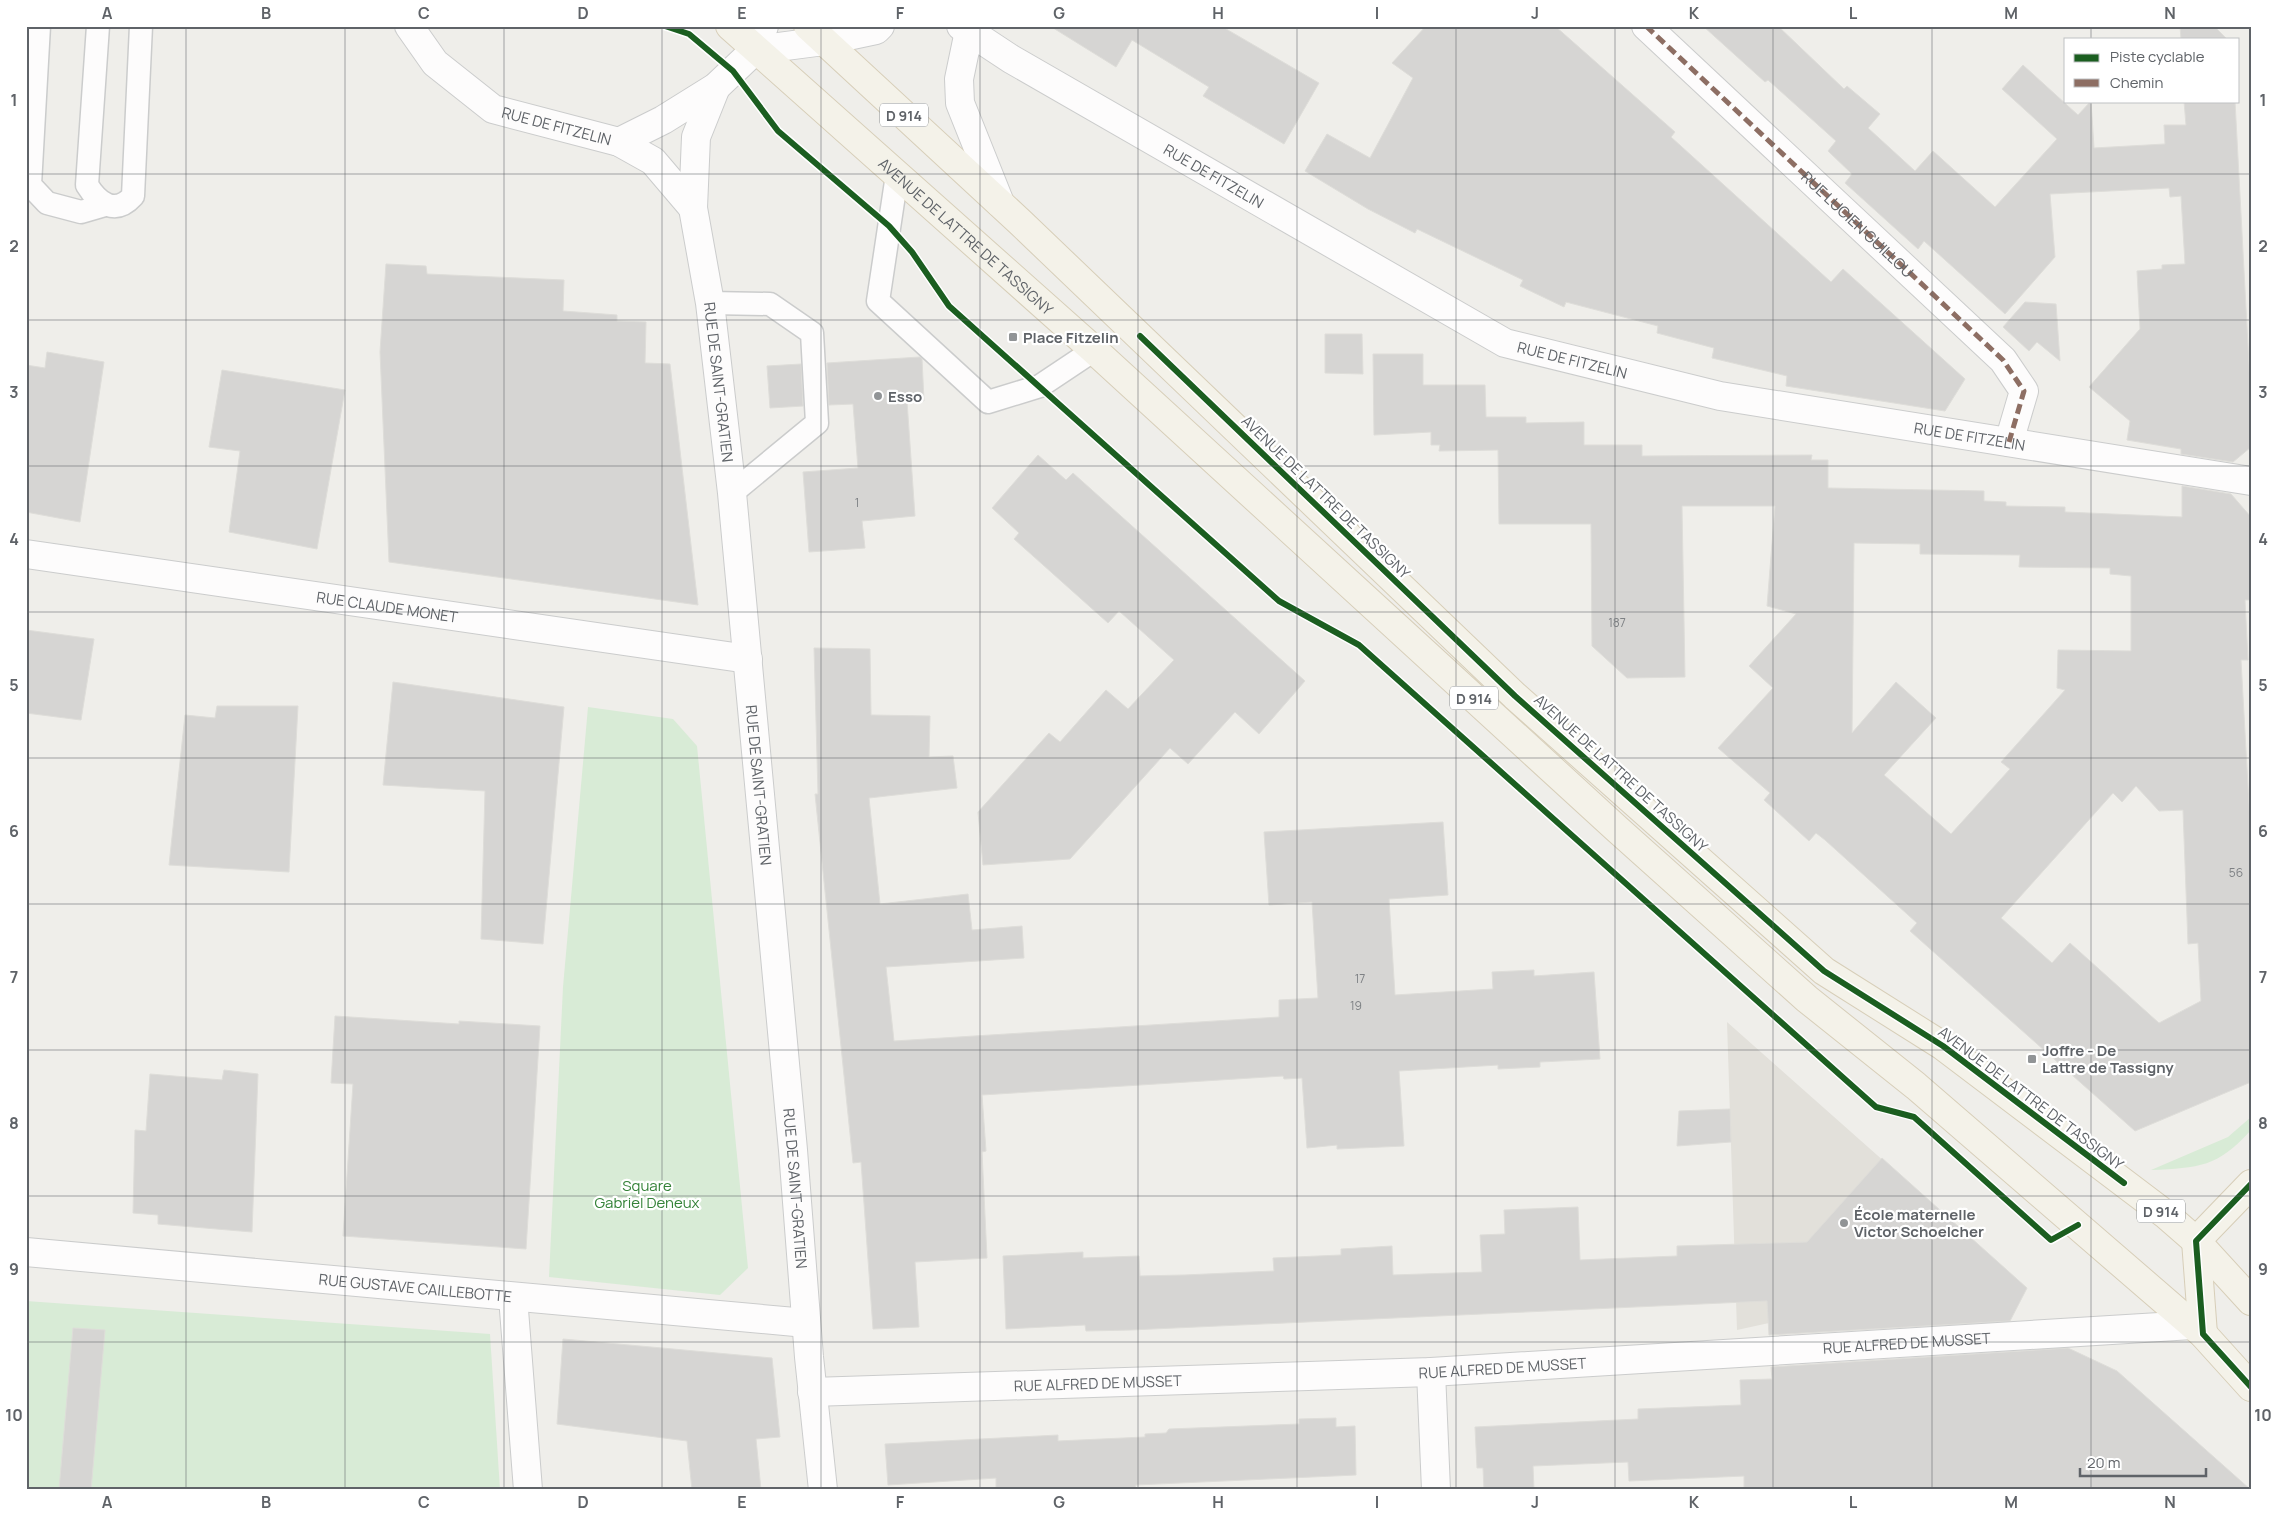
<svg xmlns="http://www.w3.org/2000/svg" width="2277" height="1516" font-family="Manrope,sans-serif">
<rect width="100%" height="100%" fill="#efeeea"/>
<path fill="#e2e0da" d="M1727,1022L2027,1288L2014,1312L1769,1323L1737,1330Z"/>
<g fill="#d8ebd6">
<path d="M588,707L673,719L697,746L748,1268L720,1295L549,1277L563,987Z"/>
<path d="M2251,1117V1130C2218,1167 2199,1168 2151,1170L2228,1137Z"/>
<path d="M26,1301L490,1334L500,1490H26Z"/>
</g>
<g fill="#d6d5d3" stroke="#deddd9" fill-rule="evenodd">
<path d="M1050,26H1221L1319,83L1284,144L1203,96L1209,87L1132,40L1116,67Z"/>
<path d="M1426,26H1555L1675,132L1671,137L1831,282L1843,269L1965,379L1945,411L1786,386L1787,376L1712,358L1714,348L1657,333L1658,326L1566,302L1564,307L1520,286L1523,280L1417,229L1415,233L1368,209L1305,171L1327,134L1370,158L1413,78L1392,63Z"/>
<path d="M1703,26H1778L1844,89L1847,86L1880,114L1868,128L1915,171L1933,151L1995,207L2057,139L2002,89L2023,65L2078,115L2091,101L2094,148L2165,144L2164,125H2186L2184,101H2235L2251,402V447L2233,462L2181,454V449L2127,440L2130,421L2089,387L2140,329L2137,271L2162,269V265L2185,264L2181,196L2170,197L2169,188L2050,194L2055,257L2005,314L1924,241L1918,249L1845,183L1852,174L1828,151L1836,141L1768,80L1765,82Z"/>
<path d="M2180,26H2214L2227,39H2181Z"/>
<path d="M386,264L426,266L427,274L564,280L563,311L617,315V321L646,322L645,363L670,364L698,605L389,562L380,352Z"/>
<path d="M2025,302L2056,304L2060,361L2037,342L2029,351L2003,327Z"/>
<path d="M1325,334H1362L1363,374L1325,373Z"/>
<path d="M47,352L104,362L80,522L26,512V365L45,368Z"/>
<path d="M1373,354H1423V385H1485L1486,417H1526V423L1584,422V445H1642V456L1812,455L1811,460H1828V488L1984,491V501L2006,502V506L2065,507V512L2182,517V486L2231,494L2251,517V600H2245L2248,660H2241L2251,840V1082L2135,1131L1910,931L1917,923L1825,840L1816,833L1809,841L1764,800L1770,793L1718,748L1773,688L1749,666L1796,614L1767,606L1775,506H1682L1685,677L1627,678L1592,646L1591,524H1499L1498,450L1439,451L1440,445H1431V432L1374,435ZM1854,543L1920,544V554L2020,555L2019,567L2110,568V574L2131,576V651L2058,650L2057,688L2065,690L2001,762L2010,769L1951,834L1884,775L1936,718L1896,682L1852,733ZM2136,786L2159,811L2183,810L2188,944L2198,943L2201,1001L2159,1023L2070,943L2052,963L2001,918L2113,793L2122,802Z"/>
<path d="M920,357L922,359L924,401H907L915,516L862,521L865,548L809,552L803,472L858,468L853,404L829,405L827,363Z"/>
<path d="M801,364L803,406L770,408L767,366Z"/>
<path d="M222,370L345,390L317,549L229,532L240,451L209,447Z"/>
<path d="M1038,455L1066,480L1073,473L1305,681L1259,734L1235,712L1188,764L1170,748L1070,859L983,865L978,812L1049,733L1060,742L1106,690L1128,709L1174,660L1119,611L1108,623L1014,539L1019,533L992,508Z"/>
<path d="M26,630L94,639L81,720L26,713Z"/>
<path d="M814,648L870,649L871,715L930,716L929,757L953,756L957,788L869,798L880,904L968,894L972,930L1022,926L1024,958L886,967L894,1041L1279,1017V1000L1318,998L1312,902L1269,905L1264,832L1443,822L1448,895L1389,899L1395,995L1493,989L1492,972L1534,970V976L1594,972L1600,1059L1540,1062V1067L1498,1069V1065L1399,1071L1404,1146L1337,1149V1145L1307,1148L1302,1078L1284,1079L1283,1076L982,1095L986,1151L982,1152L987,1258L915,1262L919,1327L873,1329L861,1162L853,1163L815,794H818Z"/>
<path d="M393,682L564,707L543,944L481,939L485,791L383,785Z"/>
<path d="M217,706H298L289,872L169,865L185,715L215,718Z"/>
<path d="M335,1016L459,1024V1021L540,1026L526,1249L343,1236L353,1084L331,1083Z"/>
<path d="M224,1070L258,1074L252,1232L158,1224V1215L133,1213L135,1130L146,1131L150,1074L222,1080Z"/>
<path d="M1730,1109L1731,1142L1677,1146L1679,1111Z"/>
<path d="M1882,1158L2027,1288L2010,1321L1769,1335L1767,1301L1131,1330L1086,1331L1085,1325L1006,1329L1003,1256L1083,1252V1258L1139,1256L1140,1276L1184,1275L1274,1271L1273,1258L1341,1255V1249L1392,1246L1393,1275L1482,1272L1480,1235L1505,1234L1504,1210L1578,1207L1580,1260L1677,1256V1246L1807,1242Z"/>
<path d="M73,1328L105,1330L91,1490H59Z"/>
<path d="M563,1339L772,1358L780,1437L756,1439L761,1490H692L687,1441L557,1424Z"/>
<path d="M2068,1348L2117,1371L2251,1490H1744V1476L1629,1481L1628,1462L1533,1466L1534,1490H1484L1483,1468H1477L1475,1427L1638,1419V1409L1741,1405L1740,1380L1772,1379L1771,1367Z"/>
<path d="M1336,1418V1427L1355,1426L1356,1475L1136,1485L1135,1488L1105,1490H996V1478L888,1485L885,1444L1058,1435V1441L1145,1437V1434L1166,1433L1169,1429L1299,1424V1419Z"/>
</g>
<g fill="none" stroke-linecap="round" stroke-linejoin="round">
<g stroke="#cbcccc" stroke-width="25">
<g id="lane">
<path d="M39,26L30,185L47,203L81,212L105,205"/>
<path d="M98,26L87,185C98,203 115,216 133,196L141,26"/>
<path d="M897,175L878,301L988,402L1040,386L1094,350"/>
<path d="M710,303L770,304L812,333L817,423L732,493"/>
</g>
</g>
<g stroke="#cbcccc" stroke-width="30">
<g id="street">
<path id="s1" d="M409,26L435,63L493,109L619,142L653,161L693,208"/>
<path id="s2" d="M961,26L1011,59L1505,343L1720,396L2251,481"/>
<path id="s3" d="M1646,26L2003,360L2024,391L2009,442"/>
<path d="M969,31L959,79L960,103L1000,203"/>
<path d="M755,50L764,26"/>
<path id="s4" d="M716,87L696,137L693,208L710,303L732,493L793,1150L809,1357L823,1490"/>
<path d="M619,142L663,120L716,87L755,50L824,41L876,30L880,26"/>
<path id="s5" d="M26,554L748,659"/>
<path id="s6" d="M26,1252L806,1323"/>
<path d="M513,1297L528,1490"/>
<path d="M1431,1372L1436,1490"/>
<path id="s7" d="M812,1392L1431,1372L2192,1325"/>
</g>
</g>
<g stroke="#d7ceb8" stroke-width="30">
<g id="primary">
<path id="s8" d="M730,26L1094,350L1617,829L1807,999L1916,1086L2203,1334L2251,1387"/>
<path d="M808,26L1020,222L1515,696L1824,971L1943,1046L2165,1214L2196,1241L2251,1301"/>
<path d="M2203,1334L2196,1241L2251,1184"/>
</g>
</g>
<use href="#lane" stroke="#fdfcfc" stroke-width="22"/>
<use href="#street" stroke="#fdfcfc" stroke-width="28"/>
<use href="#primary" stroke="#f4f2e9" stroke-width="28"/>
<path stroke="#8d6e63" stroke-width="5" stroke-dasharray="10 5" stroke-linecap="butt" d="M1646,26L2003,360L2024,391L2009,442"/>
<g stroke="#fff" stroke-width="9">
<g id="cycleway">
<path d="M665,26L689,34L733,71L778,131L889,226L912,252L949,306L1279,601L1359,645L1876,1107L1914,1117L2051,1240L2078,1225"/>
<path d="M1140,336L1515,696L1824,971L1943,1046L2124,1183"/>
<path d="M2251,1184L2196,1241L2203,1334L2251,1387"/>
</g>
</g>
<use href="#cycleway" stroke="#1b5e20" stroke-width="6"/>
</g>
<path fill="none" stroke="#5f6368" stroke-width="1" stroke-opacity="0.55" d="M186,26V1490M345,26V1490M504,26V1490M662,26V1490M821,26V1490M980,26V1490M1138,26V1490M1297,26V1490M1456,26V1490M1615,26V1490M1773,26V1490M1932,26V1490M2091,26V39M2091,101V1490M26,174H2251M26,320H2251M26,466H2251M26,612H2251M26,758H2251M26,904H2251M26,1050H2251M26,1196H2251M26,1342H2251"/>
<g fill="#919496" stroke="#fff" stroke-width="2">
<rect x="1008" y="332" width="10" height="10" rx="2.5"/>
<circle cx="878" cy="396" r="5"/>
<rect x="2027" y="1054" width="10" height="10" rx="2.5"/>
<circle cx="1844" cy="1223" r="5"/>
</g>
<g text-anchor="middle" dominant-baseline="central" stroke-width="4.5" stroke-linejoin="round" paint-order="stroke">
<g font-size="12" fill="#7e8184">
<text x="857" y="502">1</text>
<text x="1617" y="622">187</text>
<text x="2236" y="872">56</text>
<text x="1360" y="978">17</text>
<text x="1356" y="1005">19</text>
</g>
<g fill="#fff" stroke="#8f9295" stroke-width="1">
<rect x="880" y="103.5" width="48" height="23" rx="4"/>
<rect x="1450" y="686.5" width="48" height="23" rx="4"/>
<rect x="2137" y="1199.5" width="48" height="23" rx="4"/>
</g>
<g font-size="14" font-weight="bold" fill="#5f6368">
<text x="904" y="115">D 914</text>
<text x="1474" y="698">D 914</text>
<text x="2161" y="1211">D 914</text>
</g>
<g font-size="15" fill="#5f6368" stroke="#fff">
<text stroke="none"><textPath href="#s1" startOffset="185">RUE DE FITZELIN</textPath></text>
<text stroke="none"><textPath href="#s2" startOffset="294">RUE DE FITZELIN</textPath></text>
<text stroke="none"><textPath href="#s3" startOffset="290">RUE LUCIEN GUILLOU</textPath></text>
<text stroke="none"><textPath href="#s8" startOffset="316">AVENUE DE LATTRE DE TASSIGNY</textPath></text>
<text stroke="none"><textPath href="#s2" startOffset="699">RUE DE FITZELIN</textPath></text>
<text stroke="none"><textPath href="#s4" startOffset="301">RUE DE SAINT-GRATIEN</textPath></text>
<text stroke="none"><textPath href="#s2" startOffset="1104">RUE DE FITZELIN</textPath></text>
<text transform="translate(1326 497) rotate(44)">AVENUE DE LATTRE DE TASSIGNY</text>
<text stroke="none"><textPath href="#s5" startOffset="365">RUE CLAUDE MONET</textPath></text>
<text transform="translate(1621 773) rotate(42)">AVENUE DE LATTRE DE TASSIGNY</text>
<text stroke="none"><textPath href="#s4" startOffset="706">RUE DE SAINT-GRATIEN</textPath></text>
<text transform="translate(2031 1098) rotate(37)">AVENUE DE LATTRE DE TASSIGNY</text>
<text stroke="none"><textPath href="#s4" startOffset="1111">RUE DE SAINT-GRATIEN</textPath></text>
<text stroke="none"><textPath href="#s6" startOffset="391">RUE GUSTAVE CAILLEBOTTE</textPath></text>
<text stroke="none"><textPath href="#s7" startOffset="1096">RUE ALFRED DE MUSSET</textPath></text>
<text stroke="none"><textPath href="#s7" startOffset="691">RUE ALFRED DE MUSSET</textPath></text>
<text stroke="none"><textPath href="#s7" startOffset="286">RUE ALFRED DE MUSSET</textPath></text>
</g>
<g font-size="15" font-weight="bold" fill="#5f6368" stroke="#fff" text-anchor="start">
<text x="1023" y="337">Place Fitzelin</text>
<text x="888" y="396">Esso</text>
<text x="2042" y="1050">Joffre - De<tspan x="2042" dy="17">Lattre de Tassigny</tspan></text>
<text x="1854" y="1214">École maternelle<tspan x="1854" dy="17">Victor Schoelcher</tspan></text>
</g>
<g font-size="15" fill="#348238" stroke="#fff">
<text x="647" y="1185">Square<tspan x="647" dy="17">Gabriel Deneux</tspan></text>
</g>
</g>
<rect width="2277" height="1516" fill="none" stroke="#ffffff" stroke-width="55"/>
<rect x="2064" y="38" width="175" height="65" fill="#ffffff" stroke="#bfc1c3"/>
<rect x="2074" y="54" width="25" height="8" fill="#1b5e20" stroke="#bfc1c3"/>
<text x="2110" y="62" font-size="15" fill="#5f6368">Piste cyclable</text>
<rect x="2074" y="79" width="25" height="8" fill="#8d6e63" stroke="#bfc1c3"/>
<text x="2110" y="88" font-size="15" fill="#5f6368">Chemin</text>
<path d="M2080 1468v8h126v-8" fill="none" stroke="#5f6368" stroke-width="2.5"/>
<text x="2087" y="1468" font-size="15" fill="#5f6368" stroke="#ffffff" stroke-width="4" paint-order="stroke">20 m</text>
<rect x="28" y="28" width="2222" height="1460" fill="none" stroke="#5f6368" stroke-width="2"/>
<g font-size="16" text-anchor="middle" font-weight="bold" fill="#5f6368">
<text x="107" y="19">A</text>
<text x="266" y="19">B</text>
<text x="424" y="19">C</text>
<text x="583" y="19">D</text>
<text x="742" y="19">E</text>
<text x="900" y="19">F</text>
<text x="1059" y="19">G</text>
<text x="1218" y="19">H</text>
<text x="1377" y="19">I</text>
<text x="1535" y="19">J</text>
<text x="1694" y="19">K</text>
<text x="1853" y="19">L</text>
<text x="2011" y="19">M</text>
<text x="2170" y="19">N</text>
<text x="14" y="106">1</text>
<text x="2263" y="106">1</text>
<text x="14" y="252">2</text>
<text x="2263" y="252">2</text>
<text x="14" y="398">3</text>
<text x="2263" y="398">3</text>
<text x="14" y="545">4</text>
<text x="2263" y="545">4</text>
<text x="14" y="691">5</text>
<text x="2263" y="691">5</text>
<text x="14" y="837">6</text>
<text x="2263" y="837">6</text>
<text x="14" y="983">7</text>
<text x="2263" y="983">7</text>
<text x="14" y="1129">8</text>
<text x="2263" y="1129">8</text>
<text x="14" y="1275">9</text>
<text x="2263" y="1275">9</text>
<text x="14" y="1421">10</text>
<text x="2263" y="1421">10</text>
<text x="107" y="1508">A</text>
<text x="266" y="1508">B</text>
<text x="424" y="1508">C</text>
<text x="583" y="1508">D</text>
<text x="742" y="1508">E</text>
<text x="900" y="1508">F</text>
<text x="1059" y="1508">G</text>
<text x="1218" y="1508">H</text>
<text x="1377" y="1508">I</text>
<text x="1535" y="1508">J</text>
<text x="1694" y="1508">K</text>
<text x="1853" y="1508">L</text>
<text x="2011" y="1508">M</text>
<text x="2170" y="1508">N</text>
</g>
</svg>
